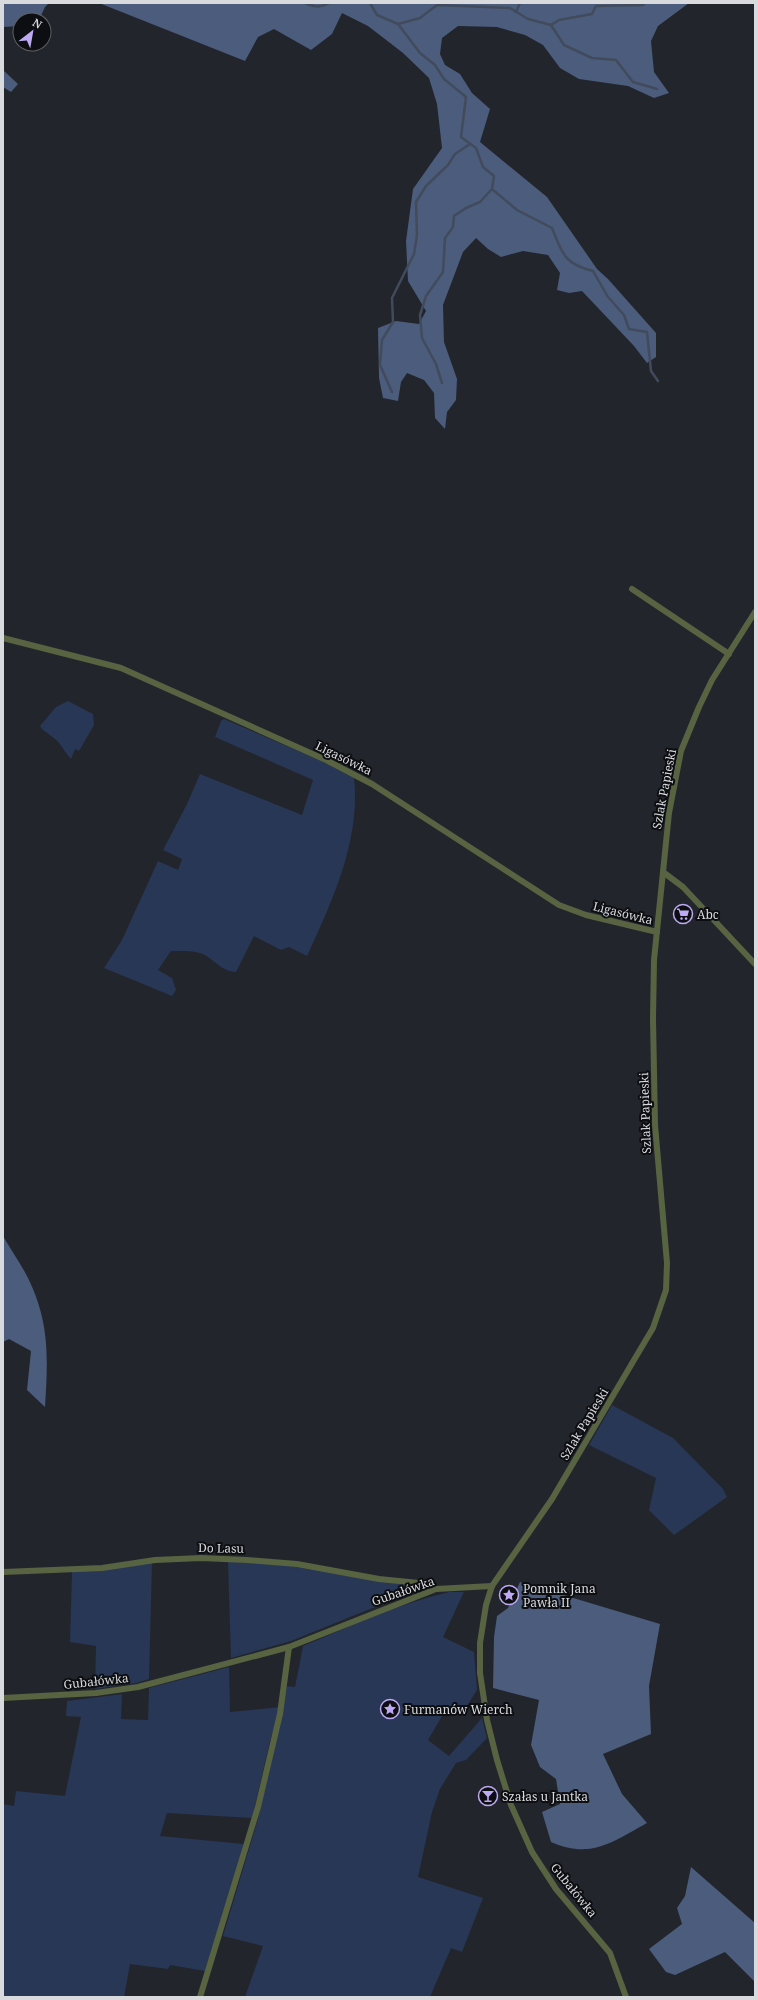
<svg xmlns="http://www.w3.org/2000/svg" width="758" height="2000" font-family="'Noto Serif',serif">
<rect width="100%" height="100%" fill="#22252b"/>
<g fill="#283755">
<path d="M68,701L93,714L94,725L79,751L75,749L71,759C66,754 64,749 59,743C54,736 44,733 40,726L56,707Z"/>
<path d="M224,719L319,760L354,778C361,839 332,902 307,956L289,947L281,950L254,936L236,972C221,971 215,960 203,954C193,950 181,951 171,951L158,970L172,978L176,990L172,996L104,968L122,940L158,861L178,870L182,859L163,850L187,804L200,774L302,815L313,780L215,737L221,721Z"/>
<path d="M612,1405L673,1438L723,1489L727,1497L674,1535L649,1510L656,1478L589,1445Z"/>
<path d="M228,1562L272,1563L423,1588L422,1590L407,1594L291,1641L231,1658Z"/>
<path d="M152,1563L149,1679L136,1683L95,1689L96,1646L70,1642L72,1572Z"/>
<path d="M449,1592H464L443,1637L474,1652L477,1690L463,1712L448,1706L428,1740L449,1756L482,1718L487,1738L466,1760L456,1763L440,1789L432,1812L418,1877L483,1898L462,1952L451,1948L430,1997H245L263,1946L223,1936L258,1819L287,1686L295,1687L303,1646C351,1626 398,1604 449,1592Z"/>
<path d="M229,1667L230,1712L281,1707L270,1741L252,1818L167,1813L160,1836L244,1844L205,1971L170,1965L168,1969L130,1964L124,1997H3V1804L14,1806L16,1791L65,1796L81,1717L66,1716L67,1701L122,1694L121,1719L148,1720L149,1688Z"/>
</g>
<g fill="#4b5c7d">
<path d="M3,3H49L45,7L39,20H20V26L3,27Z"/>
<path d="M99,3H689L658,26L651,41L654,72L669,93L654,98L628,86L579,79L560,68L543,45L525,35L497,27L458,26L442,38L440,54L445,65L460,74L472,93L490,109L480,142L547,197L597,269L608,279L656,333V357L647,363L634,346L582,291L569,293L557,290L560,273L548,255L523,251L501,257L488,249L476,238L463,252L443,305L444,342L457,379L456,400L447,412L445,429L435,418L434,393L424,380L407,373L401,382L398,401L383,398L379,378L378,328L396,321L419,324L426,311L408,281L406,241L413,189L442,148L437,104L429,78L403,53L368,26L342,13L332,34L311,50L274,29L258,37L245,61Z"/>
<path d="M3,70L18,84L11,92L3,87Z"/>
<path d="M3,1236C11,1250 21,1264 28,1278C50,1323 48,1359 45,1407L27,1390L31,1351L9,1339L3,1342Z"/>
<path d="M520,1582L660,1624L649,1686L651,1734L603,1754L622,1794L647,1823C614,1841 591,1860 551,1842L542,1812L560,1804L556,1779L540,1767L531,1745L539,1700L493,1688L494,1637L497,1616L508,1608Z"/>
<path d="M691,1867L755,1923V1982L725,1952L675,1975L666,1972L649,1949L682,1924L677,1908L685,1896Z"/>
</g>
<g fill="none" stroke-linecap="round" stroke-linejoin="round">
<g stroke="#414b5c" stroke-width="2.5">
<path d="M305,3C314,7 321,8 329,3"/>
<path d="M370,3L377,15L398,24L420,53L435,65L444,79L466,97L461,137L476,148L483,167L494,176L492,189L517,210L552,228C562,253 564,264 593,271L608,297L624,315L629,329L647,332L651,371L658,381"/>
<path d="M516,12L520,3"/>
<path d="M398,24L420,18L437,5L510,8L528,19L551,25L564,45L592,58L616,60L633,82L657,89"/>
<path d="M551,25L559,20L592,14L596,6L643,5L645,3"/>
<path d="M442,383L436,364L422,338L420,315L426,296L443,272L445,238L453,227L454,216L466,208L480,202L492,189"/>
<path d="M392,392L380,365L382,340L393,322L392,298L414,254L417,235L416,202L426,186L448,165L455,154L470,144"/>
</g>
<g stroke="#586341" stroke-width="6">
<path d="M632,589L729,654"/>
<path d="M3,638L121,668L326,760L372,784L559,905L586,915L657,932"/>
<path d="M663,872L683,887L755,964"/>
<path d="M3,1572L102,1568L155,1560L201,1558L247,1560L297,1564L379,1579L419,1583L436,1589"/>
<path d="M3,1698L96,1693L138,1687L289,1647L436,1589L492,1586"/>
<path d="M200,1997L258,1807L280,1714L289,1647"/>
<path d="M626,1997L610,1953L556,1889L532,1852L511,1805L497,1760L487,1720L480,1673V1643L486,1605L492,1586L552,1499L634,1360L653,1328L666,1290L667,1263L655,1125L653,1019L654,960L669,813L681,751L699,707L712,680L755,612"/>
</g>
</g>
<defs>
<g id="supermarket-ring" transform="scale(1)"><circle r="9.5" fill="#0d0e11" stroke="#bea9f4" stroke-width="1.5"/><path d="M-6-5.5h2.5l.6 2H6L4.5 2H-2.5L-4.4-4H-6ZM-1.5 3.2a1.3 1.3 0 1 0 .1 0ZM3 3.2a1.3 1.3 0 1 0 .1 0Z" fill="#bea9f4"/></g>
<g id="sight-ring" transform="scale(1)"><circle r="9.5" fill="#0d0e11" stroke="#bea9f4" stroke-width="1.5"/><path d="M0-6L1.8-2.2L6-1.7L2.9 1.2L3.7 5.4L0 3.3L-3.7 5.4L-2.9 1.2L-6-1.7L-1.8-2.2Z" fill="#bea9f4"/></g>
<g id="bar-ring" transform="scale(1)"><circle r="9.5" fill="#0d0e11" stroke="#bea9f4" stroke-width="1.5"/><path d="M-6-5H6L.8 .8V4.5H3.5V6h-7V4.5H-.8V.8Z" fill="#bea9f4"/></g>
</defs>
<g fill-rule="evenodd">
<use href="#supermarket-ring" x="683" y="914"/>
<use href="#sight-ring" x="509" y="1595"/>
<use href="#sight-ring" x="390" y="1709"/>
<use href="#bar-ring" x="488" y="1796"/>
</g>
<g text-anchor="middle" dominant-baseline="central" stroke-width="4" stroke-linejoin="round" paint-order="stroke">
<g font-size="12" fill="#d8dade" stroke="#0d0e11">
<text transform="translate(344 758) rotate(26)">Ligasówka</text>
<text transform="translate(664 789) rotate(-79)">Szlak Papieski</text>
<text transform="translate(623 913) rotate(14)">Ligasówka</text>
<text transform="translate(645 1113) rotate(-92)">Szlak Papieski</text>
<text transform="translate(584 1424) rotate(-59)">Szlak Papieski</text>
<text transform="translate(221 1548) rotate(1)">Do Lasu</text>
<text transform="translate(403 1591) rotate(-19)">Gubałówka</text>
<text transform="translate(96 1681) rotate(-6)">Gubałówka</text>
<text transform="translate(574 1890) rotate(51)">Gubałówka</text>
</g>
<g font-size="12" fill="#d8dade" stroke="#0d0e11" text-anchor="start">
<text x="697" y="914">Abc</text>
<text x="523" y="1588">Pomnik Jana<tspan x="523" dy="14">Pawła II</tspan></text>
<text x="404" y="1709">Furmanów Wierch</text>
<text x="502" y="1796">Szałas u Jantka</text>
</g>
</g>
<rect width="758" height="2000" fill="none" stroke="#d8dade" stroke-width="8"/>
<g transform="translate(32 32) rotate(31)"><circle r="19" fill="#0d0e11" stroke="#5e6063"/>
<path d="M0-3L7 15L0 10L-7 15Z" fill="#bea9f4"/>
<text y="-6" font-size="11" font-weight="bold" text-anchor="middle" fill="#d8dade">N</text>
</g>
</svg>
